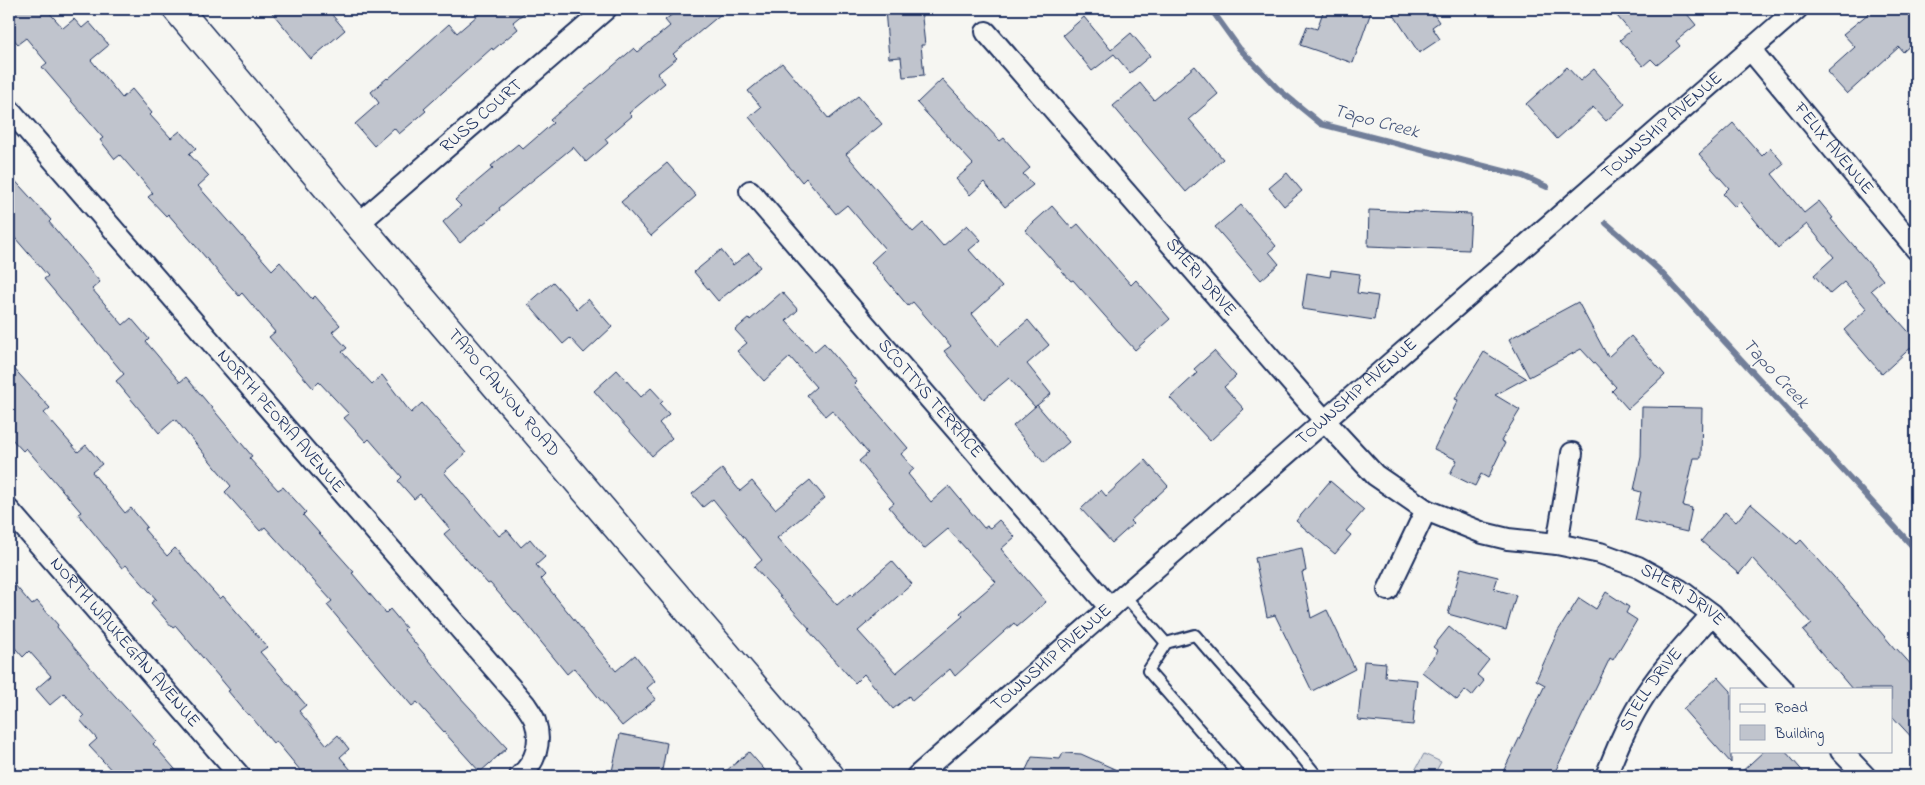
<svg xmlns="http://www.w3.org/2000/svg" width="1925" height="785" font-family="'Indie Flower',sans-serif">
<rect width="100%" height="100%" fill="#f6f6f2"/>
<filter id="ink" filterUnits="userSpaceOnUse"><feTurbulence type="fractalNoise" baseFrequency=".02" numOctaves="2"/><feDisplacementMap in="SourceGraphic" scale="10" xChannelSelector="R" yChannelSelector="G"/><feConvolveMatrix kernelMatrix="1 2 1 2 8 2 1 2 1" color-interpolation-filters="sRGB"/></filter>
<g filter="url(#ink)">
<path fill="#d6d9dd" stroke="#78849e" d="M1424,754L1441,762L1433,776H1412Z"/>
<g fill="none" stroke-linecap="round" stroke-linejoin="round">
<g stroke="#717e99" stroke-width="6">
<path d="M1211,9L1239,48L1277,88L1321,124L1523,176L1547,187"/>
<path d="M1606,223L1658,269L1916,550"/>
</g>
</g>
<g fill="#c0c4cd" stroke="#1b2f5e">
<path d="M9,9H46L63,28L74,19L82,28L89,22L109,45L91,60L122,98L132,89L152,113L150,115L171,138L180,131L196,148L189,154L209,176L198,186L272,270L280,262L312,299L315,296L340,325L332,332L347,348L342,352L372,384L382,375L411,413L422,403L466,453L444,472L499,536L507,530L521,547L530,539L545,557L536,565L545,575L541,579L616,671L635,655L655,681L647,688L656,699L622,726L574,668L567,674L516,611L515,612L490,583L488,584L444,534L450,529L420,494L414,499L398,481L402,477L369,439L366,442L344,418L349,414L319,382L313,388L269,337L275,332L242,293L239,296L168,214L166,216L148,197L153,193L120,155L115,159L100,140L103,138L42,67L47,63L26,38L18,44L9,34Z"/>
<path d="M269,9H327L345,30L311,59Z"/>
<path d="M485,9H529L513,22L518,29L493,50L492,48L424,109L426,111L399,134L394,128L374,146L355,124L379,103L371,92L387,78L388,79L449,24L457,33Z"/>
<path d="M679,9H727L673,54L677,58L657,74L665,83L629,113L632,116L605,139L608,143L586,162L573,147L499,208L500,210L460,243L443,222L461,206L455,200L493,168L491,166L518,144L523,149L553,123L550,120L634,48L638,52L670,26L665,20Z"/>
<path d="M885,9H921L925,45H921L924,75L903,77L901,57L889,58Z"/>
<path d="M1324,9H1372L1353,63L1300,45L1307,26L1317,29Z"/>
<path d="M1390,9H1430L1439,22L1432,27L1440,39L1419,53Z"/>
<path d="M1611,9H1683L1696,25L1676,41L1680,46L1657,65L1651,59L1643,66L1620,40L1630,31Z"/>
<path d="M1874,9H1916V40L1903,52L1899,47L1847,94L1827,72L1855,47L1843,34Z"/>
<path d="M1084,17L1111,50L1131,33L1150,56L1130,73L1114,54L1092,71L1063,35Z"/>
<path d="M782,63L829,119L858,96L882,124L846,154L913,232L923,223L943,246L967,225L981,240L969,250L1002,287L972,314L998,346L1028,320L1049,345L1027,364L1051,394L1035,407L1009,378L984,399L944,351L951,346L913,302L908,306L871,262L885,249L847,205L836,214L806,178L802,182L749,117L761,107L748,91Z"/>
<path d="M1195,66L1218,94L1189,119L1223,159L1186,192L1113,106L1140,83L1154,100Z"/>
<path d="M1567,67L1580,81L1594,69L1625,104L1606,121L1593,107L1557,139L1526,104Z"/>
<path d="M942,79L1000,141L1004,138L1030,168L1023,174L1033,185L1005,207L984,182L970,195L956,179L973,164L917,103Z"/>
<path d="M1733,123L1762,156L1770,148L1784,164L1772,174L1804,213L1819,201L1833,218L1831,219L1883,280L1871,290L1916,340V343L1882,374L1844,330L1867,309L1844,282L1830,294L1814,275L1834,257L1807,224L1778,248L1740,202L1735,207L1723,194L1729,188L1699,154Z"/>
<path d="M667,163L696,196L651,236L621,202Z"/>
<path d="M1287,173L1302,191L1284,206L1269,188Z"/>
<path d="M9,174L51,220L49,222L100,282L92,289L123,325L131,318L149,339L146,342L180,382L186,377L252,456L249,458L278,490L283,487L306,512L303,515L354,572L352,573L386,613L390,609L406,628L404,630L459,696L507,748L480,772L417,702L412,706L327,605L332,601L265,527L260,531L225,492L231,486L175,419L159,433L116,381L124,374L44,279L48,276L9,231Z"/>
<path d="M1241,205L1276,246L1269,252L1279,264L1261,280L1215,227Z"/>
<path d="M1052,206L1072,229L1078,224L1131,285L1136,280L1170,319L1135,350L1073,280L1071,281L1025,230Z"/>
<path d="M1369,210L1471,214L1469,250L1368,246Z"/>
<path d="M721,250L733,265L749,253L760,267L718,301L694,272Z"/>
<path d="M1331,270L1360,274L1357,293L1378,296L1374,320L1302,309L1307,273L1330,277Z"/>
<path d="M553,282L577,309L588,299L612,327L584,353L570,338L563,344L528,304Z"/>
<path d="M782,292L798,310L786,321L814,352L824,343L857,382L854,385L908,448L901,454L914,469L908,474L931,502L949,486L984,528L987,526L990,528L999,520L1015,537L1001,549L1046,602L1017,627L1014,623L955,676L950,669L912,701L909,696L893,709L864,674L855,683L808,630L810,629L754,567L762,560L713,499L703,507L692,494L722,469L740,491L752,481L775,509L810,480L825,498L777,538L837,605L850,594L852,596L892,561L912,584L858,631L896,673L963,616L960,613L996,582L948,529L924,549L889,507L894,503L859,461L868,453L832,410L825,416L807,395L816,387L790,357L764,381L737,351L747,343L735,330L749,318L750,320Z"/>
<path d="M1578,302L1608,357L1631,336L1665,375L1628,409L1612,391L1616,387L1581,349L1529,377L1509,339Z"/>
<path d="M1214,351L1236,376L1224,387L1244,409L1210,441L1170,398L1197,373L1194,369Z"/>
<path d="M1484,352L1526,378L1495,395L1520,410L1501,441L1505,443L1488,478L1481,474L1475,486L1450,474L1457,460L1434,449L1458,400L1455,399Z"/>
<path d="M9,363L50,408L44,413L78,452L86,445L102,464L92,472L125,513L131,508L147,527L144,529L167,556L175,548L220,599L223,596L267,647L260,652L306,705L299,711L327,745L338,735L349,749L340,757L356,776H305L276,741L273,743L249,714L248,715L228,691L230,690L176,626L173,628L151,603L156,599L126,565L122,568L78,514L81,512L26,448L23,451L9,436Z"/>
<path d="M617,370L641,397L651,388L663,401L660,404L669,414L659,423L672,438L652,456L594,391Z"/>
<path d="M1037,405L1069,442L1044,463L1013,426Z"/>
<path d="M1642,407L1702,408L1701,458H1694L1683,506L1692,508L1687,532L1635,520L1641,492L1634,490L1641,457Z"/>
<path d="M1145,460L1168,486L1130,521L1133,524L1112,543L1081,509L1101,490L1106,496Z"/>
<path d="M1330,481L1364,510L1346,531L1351,535L1335,554L1296,521Z"/>
<path d="M1751,504L1797,544L1801,540L1842,586L1895,649L1896,648L1916,670V742L1891,715V689H1852L1803,631L1812,624L1752,558L1739,574L1701,541L1725,512L1736,522Z"/>
<path d="M1302,548L1306,571L1302,572L1311,618L1327,610L1355,669L1312,691L1275,615L1267,617L1255,558Z"/>
<path d="M1461,568L1498,577L1494,589L1516,595L1506,630L1448,614Z"/>
<path d="M9,578L32,605L37,601L58,625L57,627L106,686L156,741L153,744L181,776H117L89,746L97,739L80,720L84,716L64,693L50,705L36,689L51,676L29,651L23,657L9,641Z"/>
<path d="M1606,592L1629,607L1626,613L1637,620L1613,660L1610,658L1553,776H1501L1545,685L1536,680L1558,631L1579,598L1596,609Z"/>
<path d="M1449,627L1489,660L1477,675L1484,681L1472,696L1465,690L1457,700L1422,672L1438,651L1433,647Z"/>
<path d="M1364,661L1386,663L1385,677L1417,680L1413,725L1358,720Z"/>
<path d="M1718,677L1731,691V763L1683,709Z"/>
<path d="M620,734L667,743L661,776H611Z"/>
<path d="M1764,751H1785L1807,776H1737Z"/>
<path d="M749,752L770,776H720Z"/>
<path d="M1063,753L1081,754L1130,776H1023L1032,757L1060,759Z"/>
</g>
<g fill="none" stroke-linecap="round" stroke-linejoin="round">
<g stroke="#1b2f5e" stroke-width="14">
<g id="lane">
<path d="M1124,595L1166,643L1195,635L1291,744L1317,776"/>
<path d="M1166,643L1148,671L1240,776"/>
</g>
</g>
<g stroke="#1b2f5e" stroke-width="24">
<g id="street">
<path id="s1" d="M986,32L1325,421L1375,475L1426,510L1483,533L1508,539L1557,544L1600,553L1638,567L1680,590L1712,614L1783,689"/>
<path id="s2" d="M1750,49L1916,249"/>
<path id="s3" d="M9,109L525,704C528,709 533,715 535,721C542,742 536,762 520,776"/>
<path id="s4" d="M750,191L1110,608"/>
<path id="s5" d="M358,224L606,9"/>
<path id="s6" d="M9,510L240,776"/>
<path d="M1557,544L1572,453"/>
<path d="M1388,590L1426,510"/>
<path d="M1841,751L1865,776"/>
<path id="s7" d="M917,776L1797,9"/>
<path id="s8" d="M1606,776C1616,751 1626,726 1640,703C1659,671 1688,642 1712,614"/>
</g>
</g>
<g stroke="#1b2f5e" stroke-width="31">
<g id="secondary">
<path id="s9" d="M177,9L358,224L830,776"/>
</g>
</g>
<use href="#lane" stroke="#f6f6f2" stroke-width="10"/>
<use href="#street" stroke="#f6f6f2" stroke-width="20"/>
<use href="#secondary" stroke="#f6f6f2" stroke-width="28"/>
</g>
</g>
<g text-anchor="middle" dominant-baseline="central" stroke-width="4" stroke-linejoin="round" paint-order="stroke">
<g font-size="18" fill="#1b2f5e" stroke="#f6f6f2">
<text stroke="none"><textPath href="#s5" startOffset="164">RUSS COURT</textPath></text>
<text stroke="none"><textPath href="#s7" startOffset="989">TOWNSHIP AVENUE</textPath></text>
<text stroke="none"><textPath href="#s2" startOffset="130">FELIX AVENUE</textPath></text>
<text stroke="none"><textPath href="#s1" startOffset="326">SHERI DRIVE</textPath></text>
<text stroke="none"><textPath href="#s9" startOffset="504">TAPO CANYON ROAD</textPath></text>
<text stroke="none"><textPath href="#s7" startOffset="584">TOWNSHIP AVENUE</textPath></text>
<text stroke="none"><textPath href="#s4" startOffset="275">SCOTTYS TERRACE</textPath></text>
<text stroke="none"><textPath href="#s3" startOffset="414">NORTH PEORIA AVENUE</textPath></text>
<text stroke="none"><textPath href="#s1" startOffset="925">SHERI DRIVE</textPath></text>
<text stroke="none"><textPath href="#s6" startOffset="176">NORTH WAUKEGAN AVENUE</textPath></text>
<text stroke="none"><textPath href="#s7" startOffset="179">TOWNSHIP AVENUE</textPath></text>
<text stroke="none"><textPath href="#s8" startOffset="98">STELL DRIVE</textPath></text>
</g>
<g font-size="19" font-style="italic" fill="#46567b" stroke="#f6f6f2">
<text transform="translate(1376 122) rotate(15)">Tapo Creek</text>
<text transform="translate(1775 374) rotate(47)">Tapo Creek</text>
</g>
</g>
<rect width="1925" height="785" fill="none" stroke="#f6f6f2" stroke-width="30"/>
<rect x="15" y="15" width="1895" height="755" fill="none" stroke="#1b2f5e" stroke-width="2" filter="url(#ink)"/>
<rect x="1730" y="688" width="162" height="65" fill="#f6f6f2" stroke="#9ea6b7"/>
<rect x="1740" y="704" width="25" height="8" fill="#f6f6f2" stroke="#9ea6b7"/>
<text x="1775" y="712" font-size="15" fill="#1b2f5e">Road</text>
<rect x="1740" y="725" width="25" height="15" fill="#c0c4cd" stroke="#9ea6b7"/>
<text x="1775" y="738" font-size="15" fill="#1b2f5e">Building</text>
</svg>
